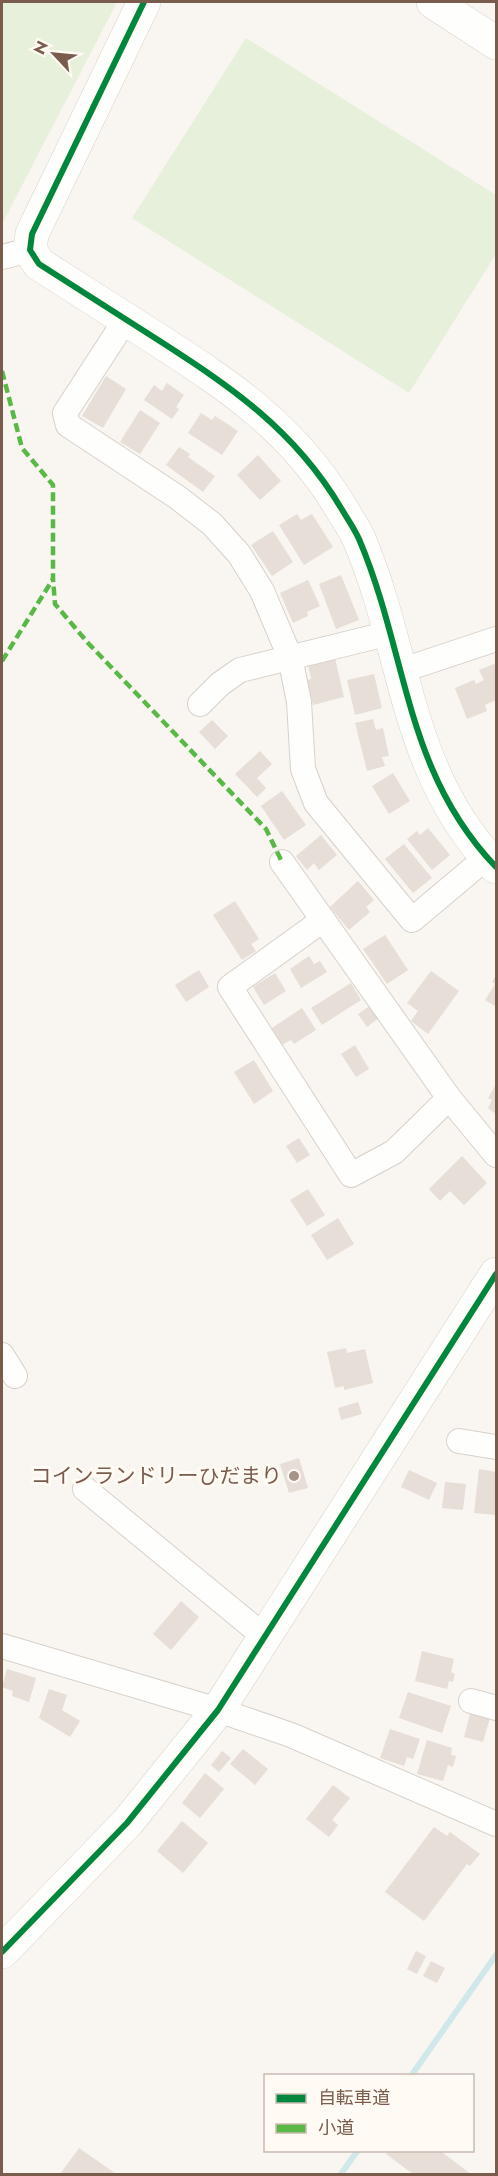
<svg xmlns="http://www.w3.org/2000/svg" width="498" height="2176" font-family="Jost,'Noto Sans JP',sans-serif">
<rect width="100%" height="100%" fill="#f9f5f0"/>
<g fill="#e7f0db">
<path d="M2,2H117L2,224Z"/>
<path d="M246,38L496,195V254L409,393L132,218Z"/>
</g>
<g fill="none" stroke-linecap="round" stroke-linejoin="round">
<g stroke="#d0e8ea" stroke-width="6">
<path d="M411,2076L496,1955"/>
<path d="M341,2174L358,2150"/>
</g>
</g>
<g fill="#e6ded7">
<path d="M106,376L126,389L103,428L82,416Z"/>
<path d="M167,383L184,395L176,407L179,409L172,419L144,400L154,385L162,391Z"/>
<path d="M140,410L160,423L140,454L120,442Z"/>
<path d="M201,413L212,420L215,416L238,431L222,455L188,433Z"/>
<path d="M179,447L190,454L188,457L215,476L203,492L166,465Z"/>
<path d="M258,455L281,481L260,500L237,475Z"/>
<path d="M297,514L301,520L312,514L333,547L304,565L279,525Z"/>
<path d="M273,531L293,562L272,576L251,545Z"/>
<path d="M341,575L359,620L336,629L319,584Z"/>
<path d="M308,580L320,606L307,612L308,616L293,623L280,593Z"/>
<path d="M335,658L344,697L313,705L307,680L311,679L308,664Z"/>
<path d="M496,663V700L485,705L487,711L467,719L455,688L474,680L476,684L484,680L479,670Z"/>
<path d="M374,674L382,708L355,715L347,680Z"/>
<path d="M373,719L376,730L383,728L389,756L382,757L385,766L367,771L355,723Z"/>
<path d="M212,720L228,736L215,749L199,732Z"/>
<path d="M260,751L272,764L257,778L266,788L257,797L235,774Z"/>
<path d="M393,773L410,801L389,814L372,786Z"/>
<path d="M282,791L306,825L284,840L261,806Z"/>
<path d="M428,828L450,855L432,870L407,839L417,831L420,835Z"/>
<path d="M321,835L337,855L319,870L314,863L307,870L296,856Z"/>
<path d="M404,844L432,878L413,893L385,859Z"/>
<path d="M358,881L374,900L366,907L370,912L349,930L330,907Z"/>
<path d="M235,901L259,939L251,944L256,951L242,960L213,915Z"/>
<path d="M385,935L408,970L387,984L363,949Z"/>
<path d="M309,956L314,964L320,961L327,972L301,988L290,969Z"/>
<path d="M199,970L209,987L186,1002L175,985Z"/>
<path d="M431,971L459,991L428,1034L411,1021L418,1011L407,1003Z"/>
<path d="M275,973L286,991L264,1005L253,987Z"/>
<path d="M496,975V1007L485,1000L495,984L492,982Z"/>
<path d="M351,983L361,1000L322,1025L311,1008Z"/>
<path d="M371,1005L380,1017L367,1027L358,1014Z"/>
<path d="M302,1008L316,1030L294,1044L291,1040L282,1045L272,1028Z"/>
<path d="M355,1045L369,1069L356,1077L341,1054Z"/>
<path d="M254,1060L273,1091L254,1104L234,1072Z"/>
<path d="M496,1084V1114L488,1108L492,1100L488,1098Z"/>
<path d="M299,1138L310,1155L297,1163L286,1146Z"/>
<path d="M462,1156L487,1183L464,1205L450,1191L440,1201L429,1189Z"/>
<path d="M308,1189L325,1215L307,1226L290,1200Z"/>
<path d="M338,1218L354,1244L327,1260L311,1235Z"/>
<path d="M346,1348L347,1353L365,1349L373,1383L344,1390V1386L335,1388L327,1352Z"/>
<path d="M358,1402L362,1414L341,1420L338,1408Z"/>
<path d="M299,1458L308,1488L289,1493L280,1464Z"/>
<path d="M479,1469L496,1472V1515L474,1513Z"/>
<path d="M409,1470L437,1483L429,1500L401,1487Z"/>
<path d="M445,1482L466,1484L463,1510L442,1508Z"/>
<path d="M181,1601L199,1617L171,1650L153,1634Z"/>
<path d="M422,1651L454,1659L451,1672L455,1674L453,1682L449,1681L447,1689L415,1681Z"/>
<path d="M7,1669L36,1678L29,1702L12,1696L13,1691L2,1687Z"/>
<path d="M49,1689L67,1695L62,1710L80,1721L70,1737L39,1718Z"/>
<path d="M408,1692L451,1706L442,1733L399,1718Z"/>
<path d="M470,1714L490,1718L483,1742L464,1737Z"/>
<path d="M390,1729L420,1739L413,1759L407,1757L404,1766L380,1758Z"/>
<path d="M427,1740L452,1748L451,1755L456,1756L453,1767L448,1765L443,1781L417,1774Z"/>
<path d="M243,1749L268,1769L255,1785L230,1764Z"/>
<path d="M222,1751L231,1758L219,1772L211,1765Z"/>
<path d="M205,1773L224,1789L200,1818L182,1803Z"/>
<path d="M333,1785L350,1798L332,1820L338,1825L329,1837L306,1819Z"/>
<path d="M182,1821L208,1843L183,1873L157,1851Z"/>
<path d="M434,1827L447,1836L450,1832L480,1854L470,1866L467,1864L424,1921L385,1892Z"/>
<path d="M416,1951L426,1956L417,1974L407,1969Z"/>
<path d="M431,1961L445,1968L437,1983L423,1976Z"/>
<path d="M79,2148L116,2174H60Z"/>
<path d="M389,2150H439L471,2174H413L386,2154Z"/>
</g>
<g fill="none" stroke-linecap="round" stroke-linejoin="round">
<g stroke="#d7d1cb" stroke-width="26">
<g id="street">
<path d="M2,257L30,250"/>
<path d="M126,319L65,413L68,425L177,497L212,524L239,554L262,591L290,657L299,702L303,769L316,803L412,920L487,857"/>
<path d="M400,671L496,639"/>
<path d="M200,704L220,684L240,670L390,633"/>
<path d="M282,862L449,1098L496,1155"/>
<path d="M323,920L230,987L351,1175L394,1152L449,1098"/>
<path d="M2,1355L15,1376"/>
<path d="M459,1441L496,1447"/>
<path d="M85,1489L265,1637"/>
<path d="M2,1646L218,1710L291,1735L496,1824"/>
<path d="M471,1701L496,1708"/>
</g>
</g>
<g stroke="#d9d2cb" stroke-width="34">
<g id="secondary">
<path d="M144,2L32,234L30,250L39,264C78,289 116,313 155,338C230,386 294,429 341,508C347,518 354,528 359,539C408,654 404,771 496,867"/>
<path d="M433,2L496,43"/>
<path d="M2,1952L127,1823L218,1710L496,1274"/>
</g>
</g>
<use href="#street" stroke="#fefefd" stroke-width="24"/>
<use href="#secondary" stroke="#fefefd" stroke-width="33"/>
<g stroke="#58b947" stroke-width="4.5" stroke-dasharray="9 4.5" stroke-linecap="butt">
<path d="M2,371L22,448L53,485V579L55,604L88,643L266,829L282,862"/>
<path d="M2,661L53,579"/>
</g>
<g stroke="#fffaf3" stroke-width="10">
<g id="cycleway">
<path d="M144,2L32,234L30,250L39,264C78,289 116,313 155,338C230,386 294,429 341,508C347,518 354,528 359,539C408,654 404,771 496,867"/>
<path d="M2,1952L127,1823L218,1710L496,1274"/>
</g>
</g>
<use href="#cycleway" stroke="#00873e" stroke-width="6"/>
</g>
<circle fill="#a69286" stroke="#fffaf3" stroke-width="2" cx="294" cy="1476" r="6"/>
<g text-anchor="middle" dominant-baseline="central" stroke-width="6" stroke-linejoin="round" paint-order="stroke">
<g font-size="21" fill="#7a5c4d" stroke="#fffaf3" text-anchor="end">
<text x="282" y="1476">コインランドリーひだまり</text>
</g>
</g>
<rect width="498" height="2176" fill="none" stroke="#7a5c4d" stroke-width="6"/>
<rect x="264" y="2074" width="210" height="78" fill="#fffaf3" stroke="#cabbb1" stroke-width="1.5"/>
<rect x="276" y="2094" width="30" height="9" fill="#00873e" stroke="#cabbb1" stroke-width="1.5"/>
<text x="318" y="2104" font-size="18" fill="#7a5c4d">自転車道</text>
<rect x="276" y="2124" width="30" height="9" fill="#58b947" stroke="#cabbb1" stroke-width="1.5"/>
<text x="318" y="2134" font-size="18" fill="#7a5c4d">小道</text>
<g transform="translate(54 54) rotate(296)" stroke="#fffaf3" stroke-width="4.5" paint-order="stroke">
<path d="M0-4.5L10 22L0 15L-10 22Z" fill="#7a5c4d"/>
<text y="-9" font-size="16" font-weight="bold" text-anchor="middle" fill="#7a5c4d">N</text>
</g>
</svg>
